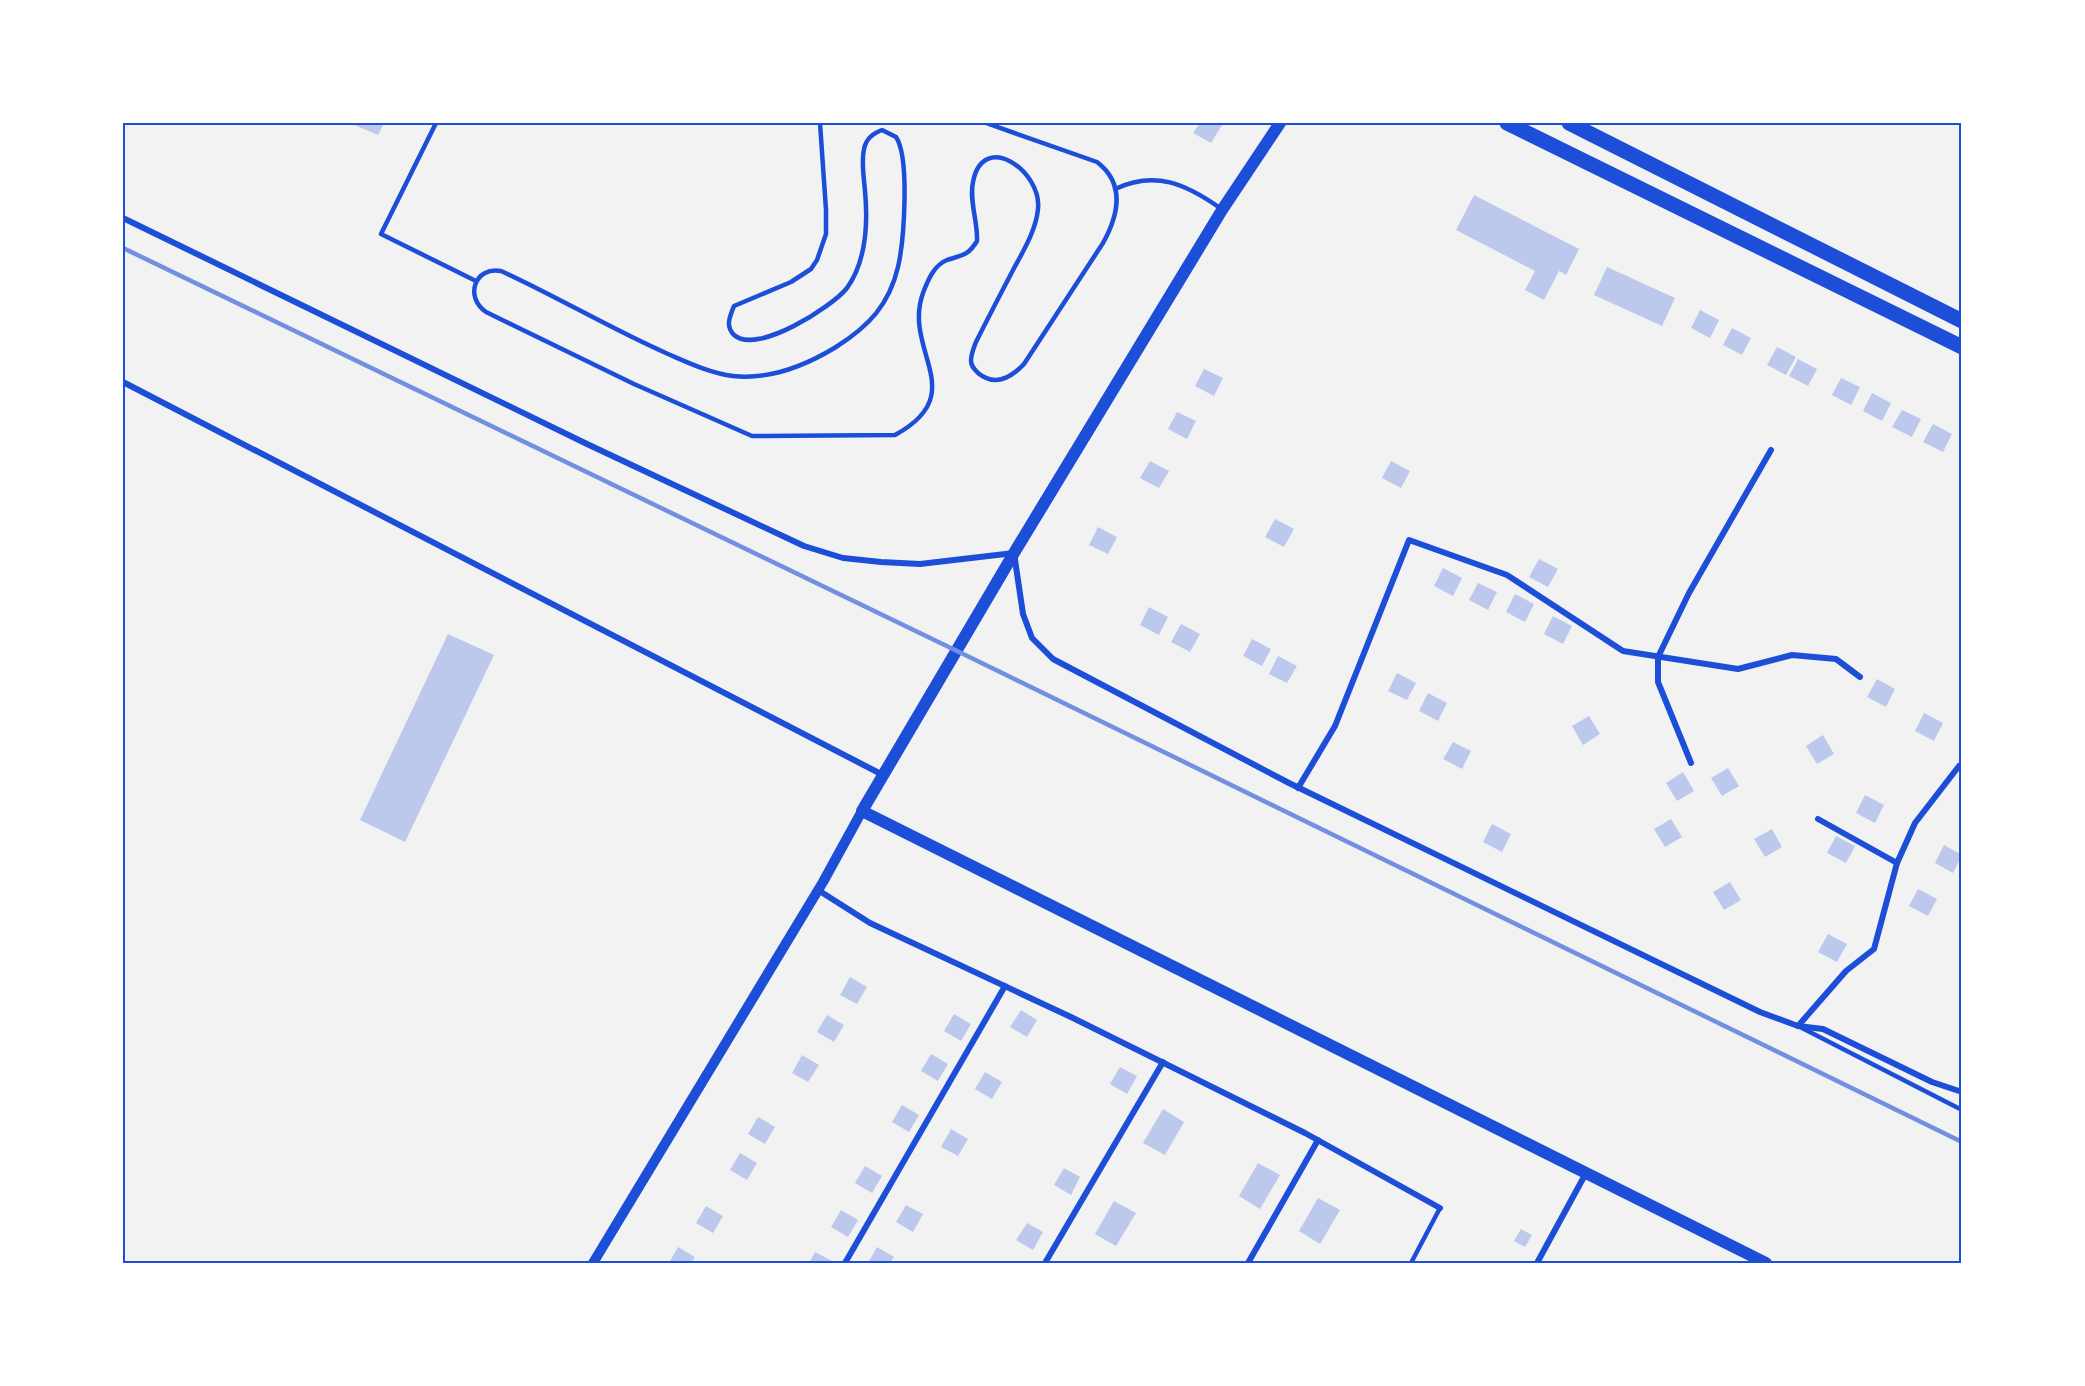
<svg xmlns="http://www.w3.org/2000/svg" width="2085" height="1386" font-family="Bitter,serif">
<rect width="100%" height="100%" fill="#f2f2f2"/>
<g fill="#bdc9ec">
<path d="M350,123H384L378,135Z"/>
<path d="M1200,123L1222,125L1211,143L1193,133Z"/>
<path d="M1474,195L1579,249L1566,275L1559,271L1544,300L1525,290L1535,271L1456,230Z"/>
<path d="M1607,267L1675,298L1662,326L1594,295Z"/>
<path d="M1700,310L1719,320L1710,338L1691,328Z"/>
<path d="M1732,328L1751,338L1742,355L1723,345Z"/>
<path d="M1777,347L1796,357L1786,375L1767,365Z"/>
<path d="M1798,359L1817,369L1808,386L1789,376Z"/>
<path d="M1204,369L1223,378L1214,396L1195,386Z"/>
<path d="M1841,378L1860,387L1851,405L1832,395Z"/>
<path d="M1872,393L1891,403L1882,421L1863,411Z"/>
<path d="M1902,410L1921,419L1912,437L1892,427Z"/>
<path d="M1177,412L1196,421L1187,439L1168,429Z"/>
<path d="M1933,424L1952,434L1943,452L1923,442Z"/>
<path d="M1150,461L1169,471L1159,488L1140,478Z"/>
<path d="M1391,461L1410,471L1401,488L1382,478Z"/>
<path d="M1275,519L1294,529L1284,547L1265,537Z"/>
<path d="M1098,527L1117,537L1108,554L1089,545Z"/>
<path d="M1539,559L1558,569L1548,587L1529,577Z"/>
<path d="M1443,568L1462,578L1453,596L1434,586Z"/>
<path d="M1478,583L1497,592L1488,610L1469,600Z"/>
<path d="M1515,594L1534,604L1525,622L1506,612Z"/>
<path d="M1149,607L1168,617L1159,635L1140,625Z"/>
<path d="M1553,616L1572,626L1563,644L1544,634Z"/>
<path d="M1181,624L1200,634L1190,652L1171,642Z"/>
<path d="M448,634L494,655L405,842L360,820Z"/>
<path d="M1252,639L1271,649L1262,666L1243,656Z"/>
<path d="M1278,656L1297,666L1287,683L1269,674Z"/>
<path d="M1397,673L1416,683L1407,700L1388,691Z"/>
<path d="M1877,679L1895,689L1886,707L1867,697Z"/>
<path d="M1428,693L1447,703L1438,721L1419,711Z"/>
<path d="M1924,713L1943,723L1934,741L1915,731Z"/>
<path d="M1589,716L1600,734L1583,745L1572,726Z"/>
<path d="M1823,735L1834,754L1817,764L1806,746Z"/>
<path d="M1453,742L1471,751L1462,769L1443,759Z"/>
<path d="M1728,768L1739,786L1722,796L1711,778Z"/>
<path d="M1683,772L1694,791L1677,801L1666,783Z"/>
<path d="M1865,795L1884,805L1875,823L1856,813Z"/>
<path d="M1671,819L1682,837L1665,847L1654,829Z"/>
<path d="M1492,824L1511,834L1502,852L1483,842Z"/>
<path d="M1772,829L1782,847L1765,857L1754,839Z"/>
<path d="M1836,836L1855,846L1846,863L1827,853Z"/>
<path d="M1944,845L1962,855L1953,873L1935,863Z"/>
<path d="M1730,882L1741,900L1724,910L1713,892Z"/>
<path d="M1918,889L1937,899L1928,916L1909,906Z"/>
<path d="M1828,934L1847,944L1837,962L1818,952Z"/>
<path d="M850,977L867,987L857,1004L840,995Z"/>
<path d="M1021,1010L1037,1020L1027,1037L1010,1027Z"/>
<path d="M954,1014L971,1024L961,1041L944,1031Z"/>
<path d="M827,1015L844,1025L834,1042L817,1032Z"/>
<path d="M931,1054L948,1064L938,1081L921,1071Z"/>
<path d="M802,1055L819,1065L808,1082L792,1073Z"/>
<path d="M1120,1067L1137,1076L1127,1094L1110,1084Z"/>
<path d="M985,1072L1002,1082L992,1099L975,1089Z"/>
<path d="M902,1105L919,1115L909,1132L892,1122Z"/>
<path d="M1163,1109L1184,1122L1165,1155L1143,1143Z"/>
<path d="M758,1117L775,1127L765,1144L748,1134Z"/>
<path d="M951,1129L968,1139L958,1156L941,1147Z"/>
<path d="M740,1153L757,1163L747,1180L730,1170Z"/>
<path d="M1258,1163L1280,1175L1260,1209L1239,1196Z"/>
<path d="M865,1166L882,1176L872,1193L855,1183Z"/>
<path d="M1064,1168L1080,1177L1071,1195L1054,1185Z"/>
<path d="M1318,1198L1340,1210L1320,1244L1299,1231Z"/>
<path d="M1114,1201L1136,1213L1116,1246L1095,1234Z"/>
<path d="M906,1205L923,1214L913,1232L896,1222Z"/>
<path d="M706,1206L723,1216L713,1233L696,1223Z"/>
<path d="M841,1210L858,1220L848,1237L831,1227Z"/>
<path d="M1027,1223L1043,1232L1033,1250L1016,1240Z"/>
<path d="M1521,1229L1532,1235L1525,1247L1514,1241Z"/>
<path d="M678,1247L695,1257L691,1263H669Z"/>
<path d="M877,1247L894,1257L890,1263H868Z"/>
<path d="M815,1252L832,1261L831,1263H809Z"/>
</g>
<g fill="none" stroke-linecap="round" stroke-linejoin="round">
<g stroke="#1d4ed8" stroke-width="4.5">
<path d="M436,123L381,234L476,281"/>
<path d="M820,123L826,210V234L817,260L811,269L791,282L734,306C730,316 725,326 734,335C757,355 832,307 847,288C867,260 868,223 865,191C864,178 861,162 864,149C866,139 872,134 882,130L896,137C910,158 904,241 898,267C889,305 869,326 836,347C805,366 770,380 733,376C710,373 689,363 668,354C611,329 558,297 501,271C475,266 464,297 486,312L634,384L752,436L895,435C972,393 902,351 923,293C928,280 934,265 947,260C962,255 968,256 977,241C978,222 969,201 973,182C983,130 1042,171 1038,209C1036,231 1022,253 1012,272C1000,295 988,318 976,342C974,347 971,354 971,361C971,366 974,369 978,373C995,387 1011,378 1024,364L1103,243C1118,216 1126,184 1097,162L986,123"/>
<path d="M1115,189C1155,170 1186,184 1220,208"/>
<path d="M1802,1028L1962,1110"/>
<path d="M1411,1263L1440,1208"/>
</g>
<g stroke="#1d4ed8" stroke-width="6">
<path d="M123,218L587,444L804,546L843,558L881,562L920,564L1014,553L1023,614L1032,638L1053,659L1289,783L1760,1012L1798,1026L1823,1029L1932,1082L1962,1092"/>
<path d="M123,382L883,775"/>
<path d="M1691,763L1658,682V657L1689,593L1771,450"/>
<path d="M1298,788L1335,726L1409,540L1507,575L1623,651L1738,669L1792,655L1836,659L1860,677"/>
<path d="M1818,819L1897,863"/>
<path d="M818,890L870,923L1073,1018L1305,1133L1440,1208"/>
<path d="M1798,1026L1846,971L1874,949L1897,863L1915,823L1959,766"/>
<path d="M845,1263L1005,986"/>
<path d="M1045,1263L1163,1062"/>
<path d="M1248,1263L1318,1140"/>
<path d="M1537,1263L1586,1173"/>
</g>
<path stroke="#1d4ed8" stroke-width="10" d="M593,1263L823,882L862,811"/>
<path stroke="#1d4ed8" stroke-width="12" d="M1280,123L1222,210L1014,553L862,811L1766,1263"/>
<g stroke="#1d4ed8" stroke-width="15">
<path d="M1507,123L1962,347"/>
<path d="M1569,123L1962,321"/>
</g>
<path stroke="#7290e2" stroke-width="4.5" d="M123,248L955,650L1962,1142"/>
</g>
<rect width="2085" height="1386" fill="none" stroke="#ffffff" stroke-width="249"/>
<rect x="124" y="124" width="1836" height="1138" fill="none" stroke="#1d4ed8" stroke-width="2"/>
</svg>
